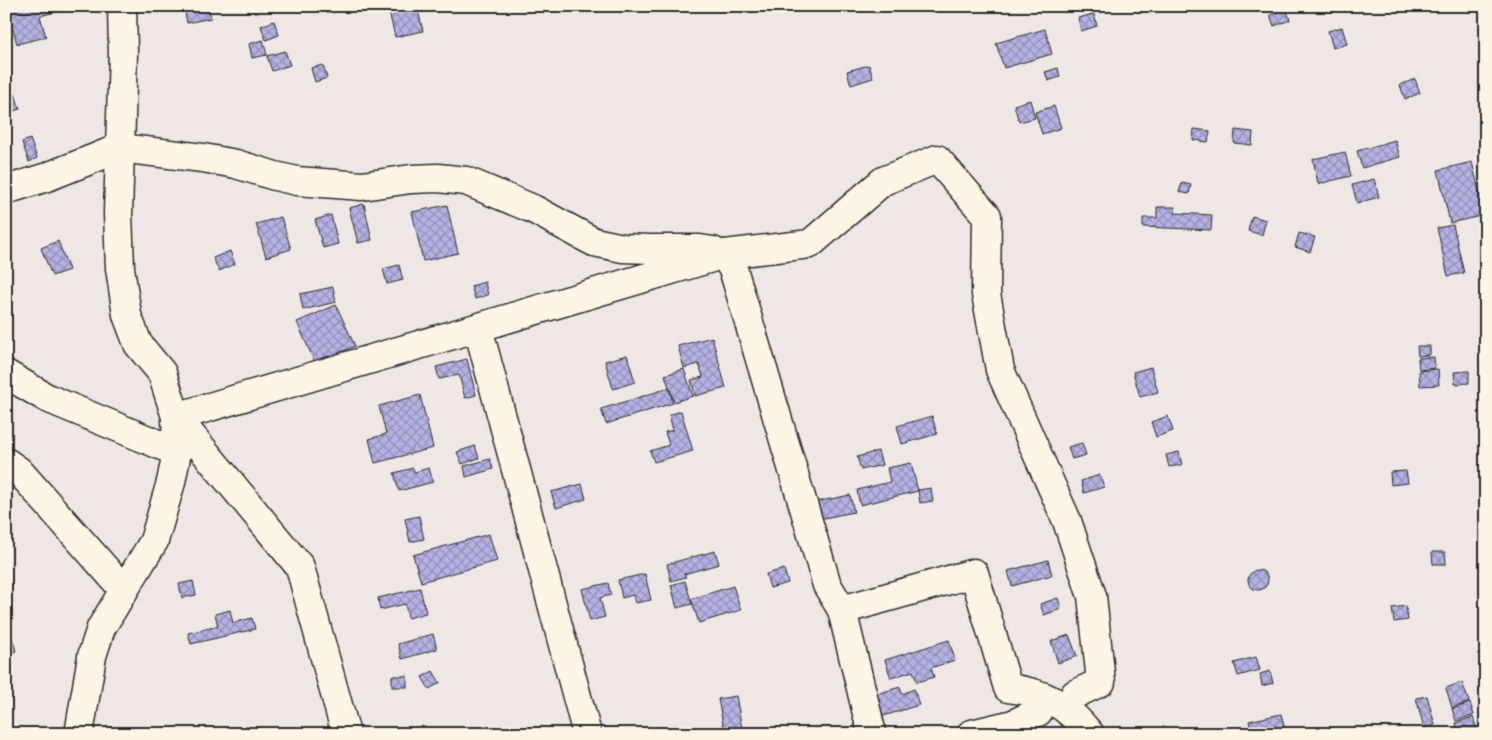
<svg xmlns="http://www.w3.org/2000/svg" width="1492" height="740" font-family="'Patrick Hand',sans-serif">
<defs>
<pattern id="building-cross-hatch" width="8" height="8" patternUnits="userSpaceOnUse" patternTransform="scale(1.25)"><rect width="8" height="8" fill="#b5b1e3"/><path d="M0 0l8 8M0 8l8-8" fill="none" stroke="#9390b8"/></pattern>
</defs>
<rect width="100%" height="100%" fill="#eee7e5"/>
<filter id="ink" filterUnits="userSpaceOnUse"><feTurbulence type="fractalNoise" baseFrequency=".02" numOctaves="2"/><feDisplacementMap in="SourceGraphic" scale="10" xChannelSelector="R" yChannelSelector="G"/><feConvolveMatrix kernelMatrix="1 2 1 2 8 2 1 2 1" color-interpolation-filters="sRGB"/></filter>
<g filter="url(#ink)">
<g fill="url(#building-cross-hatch)" stroke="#2b2b2b">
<path d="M18,6H78L40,16L46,37L17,44L13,29L6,30V9Z"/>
<path d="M192,6H208L211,18L187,23L184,8Z"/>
<path d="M391,6H417L423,31L395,37L388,7Z"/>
<path d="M1286,8L1290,20L1274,26L1270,15Z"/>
<path d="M1094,14L1097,26L1081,31L1078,18Z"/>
<path d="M274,21L279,35L266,40L261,26Z"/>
<path d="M1342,27L1347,44L1333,48L1328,31Z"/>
<path d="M1045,29L1052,54L1004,68L996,43Z"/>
<path d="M263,40L267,55L252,58L249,44Z"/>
<path d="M285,51L290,65L272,71L267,56Z"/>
<path d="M323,65L327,78L315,82L311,68Z"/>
<path d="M869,65L873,78L851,85L847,71Z"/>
<path d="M1058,68L1060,77L1048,81L1045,72Z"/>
<path d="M1415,79L1420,93L1405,99L1400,85Z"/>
<path d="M15,94L20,109L6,113V97Z"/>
<path d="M1030,100L1035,118L1019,122L1014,105Z"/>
<path d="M1054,106L1061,128L1042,134L1035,112Z"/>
<path d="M1194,129L1210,131L1208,142L1193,140Z"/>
<path d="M1235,130L1253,132L1252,145L1234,143Z"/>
<path d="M30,139L37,158L29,162L22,142Z"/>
<path d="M1395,140L1400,157L1362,168L1357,151Z"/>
<path d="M1345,152L1351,176L1318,184L1313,159Z"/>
<path d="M1472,162L1485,215L1450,223L1438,170Z"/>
<path d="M1374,179L1379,197L1357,203L1352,185Z"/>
<path d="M1182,183L1191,185L1189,194L1179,192Z"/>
<path d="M364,204L372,240L358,243L349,208Z"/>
<path d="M447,205L458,253L423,261L412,212Z"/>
<path d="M1157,207H1175V213L1212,215L1211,230L1143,227V218H1157Z"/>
<path d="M331,215L338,244L323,248L315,220Z"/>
<path d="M1252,216L1266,220L1262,235L1248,231Z"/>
<path d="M281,217L291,249L266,257L256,224Z"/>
<path d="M1453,225L1464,273L1448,276L1437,228Z"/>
<path d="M1299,233L1315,237L1310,252L1295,247Z"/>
<path d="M58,241L69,270L52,276L41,248Z"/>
<path d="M230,251L235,264L219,271L213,258Z"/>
<path d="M399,265L403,280L387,284L383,269Z"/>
<path d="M485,282L488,295L475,299L471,286Z"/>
<path d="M333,287L336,302L303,310L300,294Z"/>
<path d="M336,305L355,346L315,363L297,322Z"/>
<path d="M712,337L726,388L695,396L691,380L703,377L699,364L684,368L678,346Z"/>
<path d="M1417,346H1430V355L1418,356Z"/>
<path d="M627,355L635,382L613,389L605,361Z"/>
<path d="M1434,357L1435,368L1419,370L1418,358Z"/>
<path d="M467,359L476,395L465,398L459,375L439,379L436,367Z"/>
<path d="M1151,367L1158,392L1140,397L1133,372Z"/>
<path d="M684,369L693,396L674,402L665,375Z"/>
<path d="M1438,369L1439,385L1420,386L1419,371Z"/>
<path d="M1469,371V383L1455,384L1454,372Z"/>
<path d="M669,388L673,403L606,424L601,409Z"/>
<path d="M420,395L433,448L375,463L369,439L386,434L379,406Z"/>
<path d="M681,411L693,451L654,462L650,451L669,445L665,432L673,430L669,415Z"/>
<path d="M932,416L937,434L902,444L897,426Z"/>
<path d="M1168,416L1173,431L1156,437L1151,422Z"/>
<path d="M1082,443L1086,455L1072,459L1068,447Z"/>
<path d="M475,446L479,458L462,464L457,452Z"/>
<path d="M878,451L882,465L861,470L857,457Z"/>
<path d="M1179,452L1182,465L1169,467L1166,455Z"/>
<path d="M490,459L493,469L466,477L464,466Z"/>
<path d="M911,463L918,491L860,505L857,490L890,482L887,468Z"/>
<path d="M413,468L414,472L429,468L433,482L399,491L394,473Z"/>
<path d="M1406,471L1408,483L1391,485L1390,472Z"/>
<path d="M1100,475L1104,487L1084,493L1081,481Z"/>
<path d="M582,484L586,499L556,508L551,492Z"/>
<path d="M931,488L933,501L920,503L918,490Z"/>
<path d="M850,495L854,512L819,519L816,502Z"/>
<path d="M419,516L424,539L410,542L405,519Z"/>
<path d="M489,534L497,561L421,582L413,555Z"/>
<path d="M715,551L719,564L684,574L686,577L671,581L667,564Z"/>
<path d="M1432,552H1445L1446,564H1433Z"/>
<path d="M1048,560L1052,575L1012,586L1008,571Z"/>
<path d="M784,569L788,583L770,588L766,574Z"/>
<circle cx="1258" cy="580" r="10"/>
<path d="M645,574L651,600L635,603L633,595L622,598L618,580Z"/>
<path d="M193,581L196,595L182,598L179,584Z"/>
<path d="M685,581L692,604L677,608L671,585Z"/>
<path d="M608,583L611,595L600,598L605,617L590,621L582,589Z"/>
<path d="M733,586L741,610L699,623L691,599Z"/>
<path d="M420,588L426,613L408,618L405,604L380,610L378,598Z"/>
<path d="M1058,598L1061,609L1044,615L1040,604Z"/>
<path d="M1406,606L1408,620L1394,622L1392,608Z"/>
<path d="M230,610L233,623L252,618L255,629L191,644L188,633L218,626L215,614Z"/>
<path d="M11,634L16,651L6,654V635Z"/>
<path d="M433,634L437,649L402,659L398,644Z"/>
<path d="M1069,635L1077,656L1058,663L1051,641Z"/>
<path d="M949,640L955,660L931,668L934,677L917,682L913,671L891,678L885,660Z"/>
<path d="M1256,657L1260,670L1238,676L1234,663Z"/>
<path d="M433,671L440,683L429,689L422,677Z"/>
<path d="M1270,671L1273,683L1262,686L1260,674Z"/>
<rect x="392" y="676" width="15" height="11"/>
<path d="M1462,682L1469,702L1452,708L1446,688Z"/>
<path d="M900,687L902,694L914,689L919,705L877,718L870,696Z"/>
<path d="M736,696L743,734H725L718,699Z"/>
<path d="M1427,696L1435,725L1424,728L1416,698Z"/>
<path d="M1470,703L1474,715L1456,721L1452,709Z"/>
<path d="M1281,714L1286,734H1252L1249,721Z"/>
<path d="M1473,717L1478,733L1459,734L1456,723Z"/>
</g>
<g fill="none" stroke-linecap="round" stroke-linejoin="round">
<g stroke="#2b2b2b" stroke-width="31">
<g id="minor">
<path d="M6,190L47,177L120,148L203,158L236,164L275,176L297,181L362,186L411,179L438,178L466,181L533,209L594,242L623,248L650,249H700L713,251"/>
<path d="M725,254L734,272L827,585L842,610L872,734"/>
<path d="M478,328L587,734"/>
<path d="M6,374L47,398L177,452"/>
<path d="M6,462L19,471L124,590"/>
<path d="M842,610L974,573L1008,688C1045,692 1067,705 1090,734"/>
<path d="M79,734L92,656L101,628L154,541L171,482L177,452L176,417L162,373L138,344L127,315L120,268L118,213L123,53L122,6"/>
<path d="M346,734L300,567L176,417L725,254L810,244L883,181L937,159L987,216L986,294L1000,370L1067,521L1092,596L1101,682L1075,694"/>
<path d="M971,734L1013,724L1038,712"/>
</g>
</g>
<use href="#minor" stroke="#fcf5e5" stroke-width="28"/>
</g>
</g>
<rect width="1492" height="740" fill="none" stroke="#fcf5e5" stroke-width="25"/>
<rect x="12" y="12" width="1467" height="715" fill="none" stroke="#2b2b2b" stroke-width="2" filter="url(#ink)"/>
</svg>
